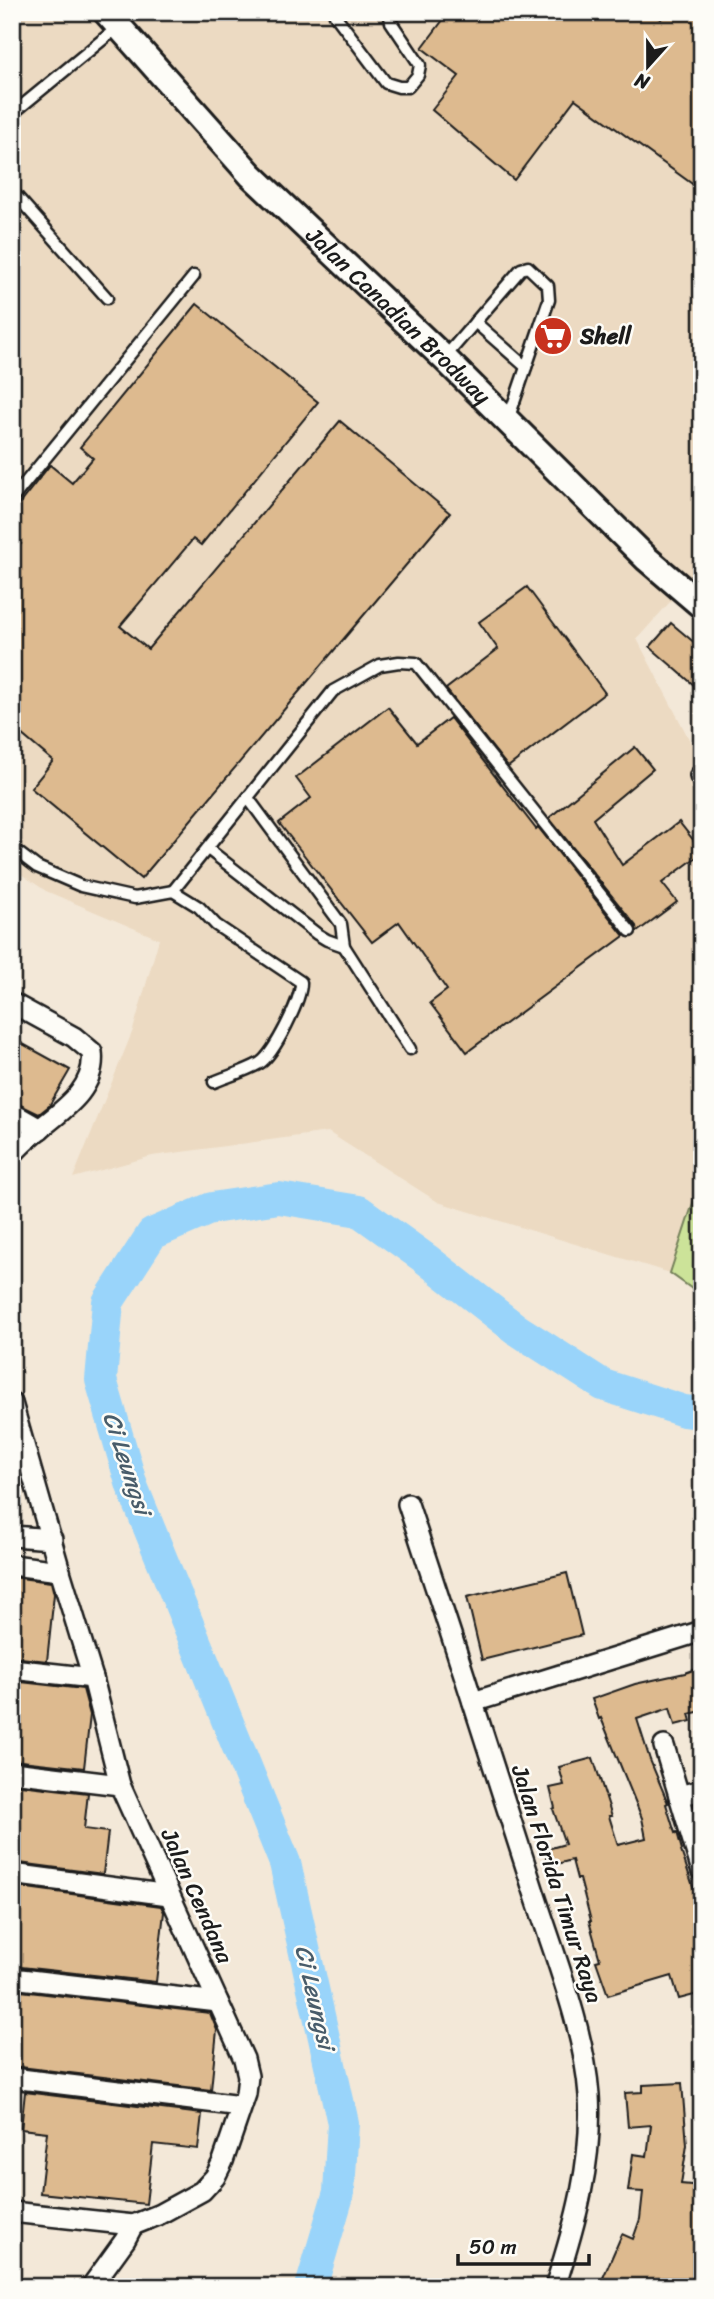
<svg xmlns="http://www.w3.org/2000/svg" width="714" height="2299" font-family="Sriracha,sans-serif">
<rect width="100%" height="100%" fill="#f3e8d8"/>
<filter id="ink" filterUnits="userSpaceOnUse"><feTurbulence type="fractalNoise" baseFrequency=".0143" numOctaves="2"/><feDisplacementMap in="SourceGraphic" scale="14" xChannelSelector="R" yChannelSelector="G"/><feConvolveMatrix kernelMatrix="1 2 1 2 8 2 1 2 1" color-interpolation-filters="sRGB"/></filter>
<g filter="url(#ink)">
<path fill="#ecdac2" d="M12,12H702V566L637,639L702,764V1182L697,1191L670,1273L438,1202L328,1132L152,1156L73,1178L133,1030L159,939L46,891L12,868Z"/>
<path fill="#cce399" stroke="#74805a" stroke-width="2" d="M697,1191L702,1195V1296L670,1273Z"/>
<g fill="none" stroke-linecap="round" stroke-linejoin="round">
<path stroke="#99d4fa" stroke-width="32" d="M311,2287L339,2192L343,2123L285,1863L132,1486L101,1380L108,1302L152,1234L212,1208L279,1198L359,1211L426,1259L516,1329L603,1385L684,1411L702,1413"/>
</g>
<g fill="#ddba8f" stroke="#1c1c1c" stroke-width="2">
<path d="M449,12H651L661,19L667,12H702V191L575,99L514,180L432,110L459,76L422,48Z"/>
<path d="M197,304L318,402L201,545L193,539L120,626L148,649L340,421L450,513L141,879L31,788L53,761L21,734L12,745V554L21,544L12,537V513L50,465L72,483L93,458L80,447Z"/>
<path d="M527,587L605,693L508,767L446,689L498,649L479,622Z"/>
<path d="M671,623L702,649V692L650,647Z"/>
<path d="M388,707L417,743L450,718L536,829L538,827L624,936L467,1052L430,1003L447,990L399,922L372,942L279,823L311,798L296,778Z"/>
<path d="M635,747L653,769L593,819L622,865L679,822L702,851V853L662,883L677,902L637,932L636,926L549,818Z"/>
<path d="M12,1038L70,1070L49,1106L39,1114L12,1101Z"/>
<path d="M567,1573L582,1635L482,1660L467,1597Z"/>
<path d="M12,1577L51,1582L54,1594L47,1661L12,1657Z"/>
<path d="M702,1667V1711L689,1714L691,1721L675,1725L670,1708L637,1719L650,1760L668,1803L666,1804L675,1833L677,1832L682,1850L681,1851L696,1895L694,1896L702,1924V1993L679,1999L672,1976L608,1995L596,1961L600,1960L589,1921H591L580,1879H577L572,1860L549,1866L544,1850L565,1844L553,1809L555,1808L550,1788L564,1785L559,1767L593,1758L612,1816H609L618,1845L646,1838L642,1818L601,1718L599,1719L592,1699L635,1684L685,1673Z"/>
<path d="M12,1681L83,1689L90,1715L84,1768L12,1760Z"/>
<path d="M12,1784L88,1793L84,1829L108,1832L103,1874L12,1862Z"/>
<path d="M12,1886L161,1906L164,1912L156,1982L12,1966Z"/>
<path d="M12,1990L210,2013L217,2030L211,2090L12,2066Z"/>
<path d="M682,2083L687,2145L681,2184L702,2186V2287H599L622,2234L633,2239L640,2219L643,2192L628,2191L633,2154L647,2156L651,2125L628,2127L625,2093L643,2092V2085Z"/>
<path d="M25,2092L202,2114L198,2149L153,2144L146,2204L40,2193L47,2132L21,2129Z"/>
</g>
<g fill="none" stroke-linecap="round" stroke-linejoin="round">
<g stroke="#1c1c1c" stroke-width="15">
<g id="service">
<path d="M337,12L335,15L386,83L399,87H408L418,75L420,65L391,22L389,12"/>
<path d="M12,114L118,27"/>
<path d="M12,191L107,298"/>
<path d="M475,322L526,367"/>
<path d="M445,357L521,269L528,267L548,286L549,300L508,420"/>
<path d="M12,499L194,276"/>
<path d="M248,798L341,924L344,946L410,1049"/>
<path d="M12,848L37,867L81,886L135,898L173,891L199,907L216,925L301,982C302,999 274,1054 260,1063C246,1071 229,1076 214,1082"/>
<path d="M208,849L317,934L327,940L344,946"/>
<path d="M173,891L333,691L380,665L399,662L416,663L630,931"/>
</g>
</g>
<g stroke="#1c1c1c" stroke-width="24">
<g id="minor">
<path d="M700,776L702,778"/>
<path d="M12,1003L74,1037L92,1052C98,1101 37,1122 12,1155"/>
<path d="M12,1113L40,1129"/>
<path d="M12,1403L60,1571L93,1678L120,1785L244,2059L248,2076L246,2094L223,2161L215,2177L202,2191L158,2215L133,2225L12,2212"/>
<path d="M408,1504C450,1631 492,1759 532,1886C553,1952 584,2027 589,2095C593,2162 575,2225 555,2287"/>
<path d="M12,1536L52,1539"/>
<path d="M12,1565L60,1571"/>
<path d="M12,1669L93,1678"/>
<path d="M473,1702L702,1631"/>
<path d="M664,1746L702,1871"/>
<path d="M12,1772L120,1785"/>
<path d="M679,1796L702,1790"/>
<path d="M12,1874L169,1895"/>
<path d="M12,1978L218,2002"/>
<path d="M12,2078L241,2106"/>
<path d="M91,2287L125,2240L133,2225"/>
</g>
</g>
<g stroke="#1c1c1c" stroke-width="30">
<g id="tertiary">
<path id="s1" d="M106,12L251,175L444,358L647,559L702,606"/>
</g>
</g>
<use href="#service" stroke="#fdfcf7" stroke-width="10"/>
<use href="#minor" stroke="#fdfcf7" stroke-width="19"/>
<use href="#tertiary" stroke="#fdfcf7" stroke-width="24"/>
</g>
</g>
<defs>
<g id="supermarket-disc" transform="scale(2.0125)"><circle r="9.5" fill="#c8321e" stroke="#fdfcf7"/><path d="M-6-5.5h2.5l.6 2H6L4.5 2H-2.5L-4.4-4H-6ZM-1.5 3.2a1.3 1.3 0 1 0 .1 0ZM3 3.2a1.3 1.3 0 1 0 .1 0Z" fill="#fff"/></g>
</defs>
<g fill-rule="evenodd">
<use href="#supermarket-disc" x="553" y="336"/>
</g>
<g text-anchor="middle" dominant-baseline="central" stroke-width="5" stroke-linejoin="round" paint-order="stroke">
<g font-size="23" fill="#1c1c1c" stroke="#fdfcf7">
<text stroke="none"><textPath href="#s1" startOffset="422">Jalan Canadian Brodway</textPath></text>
<text transform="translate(557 1884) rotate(72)">Jalan Florida Timur Raya</text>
<text transform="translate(197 1896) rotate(66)">Jalan Cendana</text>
</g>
<g font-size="23" font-weight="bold" fill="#1c1c1c" stroke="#fdfcf7" text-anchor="start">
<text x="580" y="336">Shell</text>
</g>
<g font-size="24" font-style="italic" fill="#485c6a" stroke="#fdfcf7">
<text transform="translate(127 1463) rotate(72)">Ci Leungsi</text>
<text transform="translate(315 1997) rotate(77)">Ci Leungsi</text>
</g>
</g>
<rect width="714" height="2299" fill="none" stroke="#fdfcf7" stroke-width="42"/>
<rect x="21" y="21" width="672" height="2257" fill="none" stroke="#1c1c1c" stroke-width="2.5" filter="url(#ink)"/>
<g transform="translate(648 66) rotate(201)" stroke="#fdfcf7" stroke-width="5" paint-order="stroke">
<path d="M0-5L12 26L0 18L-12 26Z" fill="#1c1c1c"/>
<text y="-10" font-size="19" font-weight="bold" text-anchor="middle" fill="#1c1c1c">N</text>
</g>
<path d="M458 2254v10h131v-10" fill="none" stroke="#1c1c1c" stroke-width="3.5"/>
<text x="469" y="2254" font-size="21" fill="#1c1c1c" stroke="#fdfcf7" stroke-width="5" paint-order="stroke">50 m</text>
</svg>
